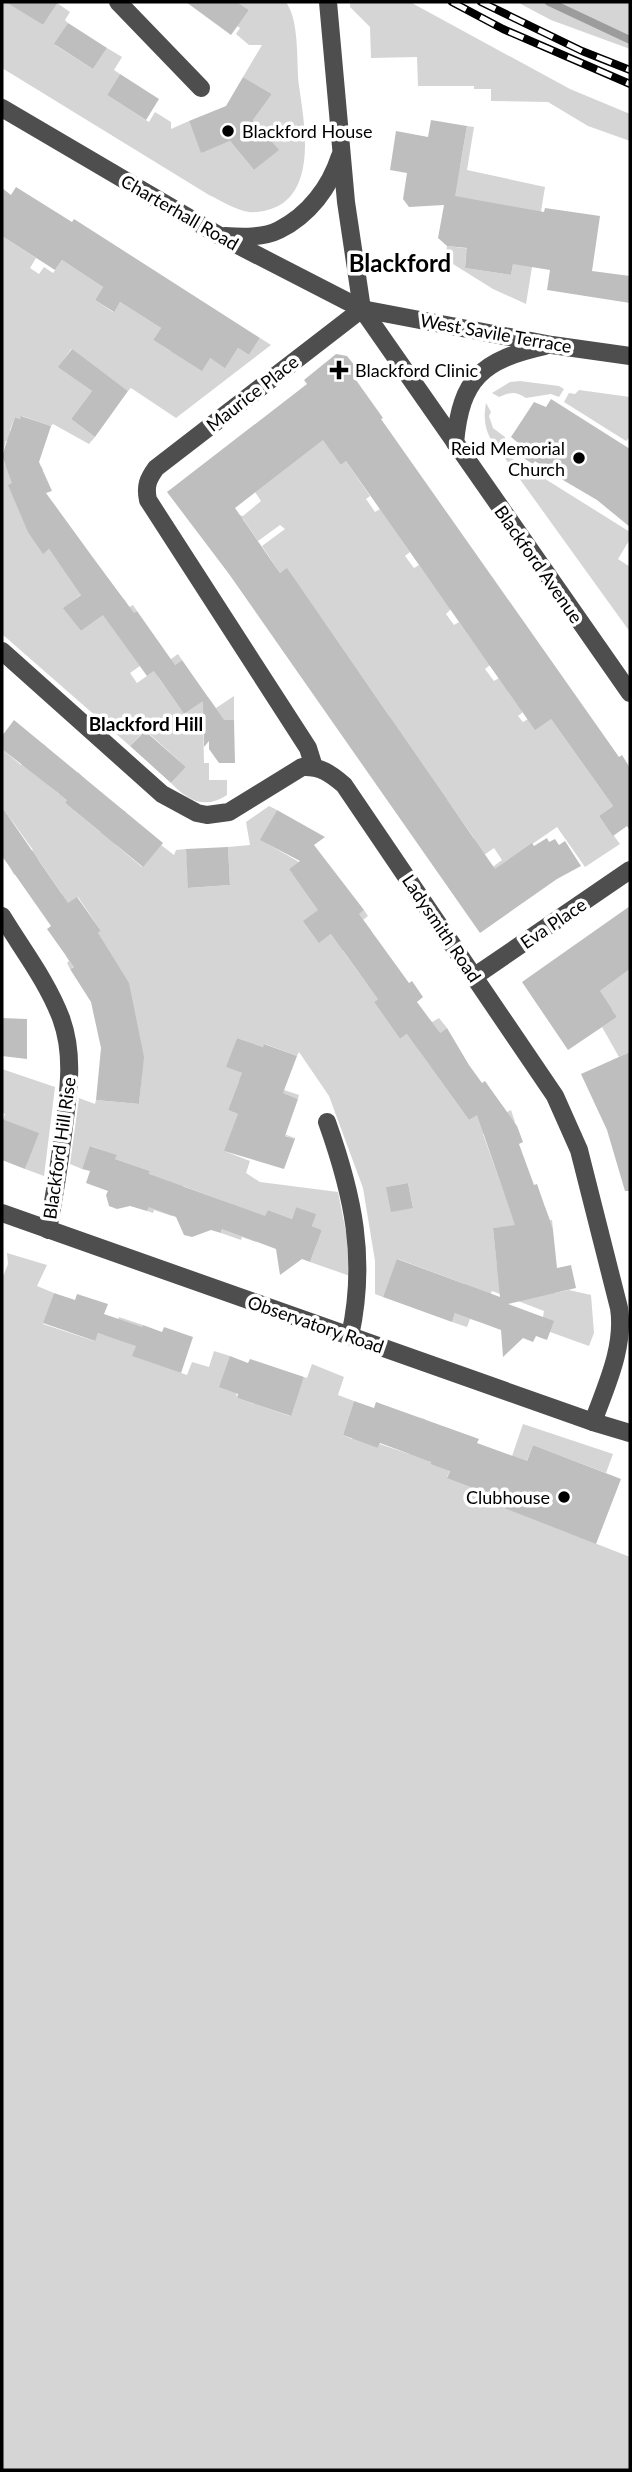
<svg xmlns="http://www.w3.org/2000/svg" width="632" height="2472" font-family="Lato,sans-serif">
<rect width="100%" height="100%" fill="#fff"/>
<g fill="#d5d5d5" fill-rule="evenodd">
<path d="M2,2H7L43,25L57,3L70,12L65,20L68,23L55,45L93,69L107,48L122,57L114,70L120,74L107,95L149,122L155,112L171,122V129L189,121L201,152L230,141L254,170L278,150L253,120L272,94L243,77L262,45H249L236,34L240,28L237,26L249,10L237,2H286C300,22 296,61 299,86C304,121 316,183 280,205C271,210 259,213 249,212C235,210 222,201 209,195L2,68Z"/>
<path d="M350,2H410L570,89L630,114V141L588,126L548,102L491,101V89H474V86H418L417,57L371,58L370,27L350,7Z"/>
<path d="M517,2H630V49L551,20Z"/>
<path d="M467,126L474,127L467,170L545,187L526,304L493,289L445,259L447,246L472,249L471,256H466L465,268L511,275L523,209L457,206L445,165L460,167Z"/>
<path d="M2,236L36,258L30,268L39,274L44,267L53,273L62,260L103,287L95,300L113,312L120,302L161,328L153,340L170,351L210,358L225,367L238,348L249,355L260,338L271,345L176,418L131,388L128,391L71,349L59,367L92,391L71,419L95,437L89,444L53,424L51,426L22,416L20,419L15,417L10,430L13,442L6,441L2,455Z"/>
<path d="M520,381L559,386L564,389L559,397L551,394L526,398C515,391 511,392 499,397L492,393L510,382Z"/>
<path d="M579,390L630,397V437L626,441L564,402L569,393L575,394Z"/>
<path d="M486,403L491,412L489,416L493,428L505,437L506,452L517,463L514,470C496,446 480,435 486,403Z"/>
<path d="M329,435L341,465L346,461L370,496L366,499L375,512L380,509L410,552L405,556L414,568L419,565L451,609L446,614L454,625L459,622L490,665L485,669L494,681L499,678L523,712L518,716L523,722L528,719H551L613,806L599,816L620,844L585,867L557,827L496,869L486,872L502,860L494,848L477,860L474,838L447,800L439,805L388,714L287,569L280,573L262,546L285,529L280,525L258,541L243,519L233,521L239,515L243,516L261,501L255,492Z"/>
<path d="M2,456L5,465L19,470L41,466L43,470L9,485L43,553L49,549L69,577L84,592L64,608L81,631L124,599L129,607L133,605L137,611L113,628L140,666L130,673L137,683L178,654L182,660L158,677L184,714L208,697L216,708L234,696V720H203L204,763H209V780H227V795C205,810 187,800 171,783L186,767L145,730L130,746L2,634Z"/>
<path d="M526,467L630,532V539L618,559L630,567V632L519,478Z"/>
<path d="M40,742L46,746L28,768L59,794L78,772L85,779L65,803L100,832L120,808L126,812L116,845L142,867L161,845L174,855L176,850L186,849L189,888L230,885L228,847L250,845L246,822L269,806L277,810L261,840L299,862L289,869L320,909L304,921L320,942L364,910L368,916L363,920L371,930L343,951L368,985L396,965L404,981L374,1002L400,1039L429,1019L432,1022L439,1018L447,1028L418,1049L469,1120L498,1100L507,1112L511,1110L515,1122L483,1134L513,1218L545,1207L550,1220H552L553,1229L534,1230L532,1224L493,1228L497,1266L555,1293L569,1290L591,1295L594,1333L589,1346L550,1332L543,1317L544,1311L492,1291L480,1322L470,1319L467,1327L452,1322L465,1284L398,1259L383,1297L375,1294V1261L363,1188L329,1096L299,1052L297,1056L265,1044L263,1047L237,1038L227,1067L252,1077V1079L299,1095L298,1099L266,1087L265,1090L239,1081L228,1110L254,1120L253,1123L295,1138V1139L263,1128L224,1151L250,1161L246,1173L260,1182L338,1192L349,1247L350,1276L310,1262L322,1230L312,1226L315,1214L296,1207L292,1219L268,1210L256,1242L242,1237L241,1240L221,1233L231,1204L183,1186L172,1216L154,1210L153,1213L147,1211L156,1185L147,1182L150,1171L115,1159L116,1155L91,1146L82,1169L70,1164L79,1098L95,1104L96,1100L139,1104L142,1072L94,1015L93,1010L109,1003L106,947L70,969L67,963L69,961L66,956L101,931L78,897L64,906L62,894L38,859L14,875L10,867L33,850L2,807V749L21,765ZM408,1183L413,1208L386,1187Z"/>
<path d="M630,969V1052L619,1057L602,1027L617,1017L612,1009L602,1014L600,991Z"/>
<path d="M2,1069L55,1087L44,1176L25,1169L38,1133L3,1120L5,1114L2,1113Z"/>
<path d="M7,1253L47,1265L37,1286L54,1293L43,1324L94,1341L98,1333L112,1337L119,1317L143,1325L133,1356L187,1375L192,1362L209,1367L214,1351L230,1356L237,1398L290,1416L304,1377L307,1378L312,1364L344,1377L338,1395L354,1401L343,1435L352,1439L354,1435L378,1448L380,1444L409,1454L422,1418L426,1420L425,1425L441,1431L430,1464L450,1470L447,1477L488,1488L484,1500L500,1491L523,1424L613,1454L606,1473L533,1445L508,1509L630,1557V2470H2V1279L8,1264Z"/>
</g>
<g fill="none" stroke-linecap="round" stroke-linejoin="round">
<path stroke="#9c9c9c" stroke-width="8" d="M549,2L630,40"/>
</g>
<g fill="#bebebe">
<path d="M6,2H58L43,25Z"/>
<path d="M186,2H237L249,10L231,35Z"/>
<path d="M68,23L107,48L93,69L54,44Z"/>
<path d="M120,74L159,99L146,120L107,95Z"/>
<path d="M243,77L272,94L253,120L279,150L254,170L230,141L201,153L189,121L226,106Z"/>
<path d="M431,120L467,126L455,196L544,212L545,208L600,216L592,271L630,276V303L547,290L550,270L513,264L511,275L465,268L467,248L447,246L438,238L444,205L409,207L403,199L407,173L390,170L396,131L428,137Z"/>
<path d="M16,187L72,222L74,219L260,338L249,355L238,348L225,368L210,358L202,371L153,340L161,328L120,302L114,312L95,300L103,287L62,260L55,270L2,236V188L11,195Z"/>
<path d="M72,349L128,391L95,437L71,419L92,391L58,367Z"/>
<path d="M336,354L347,356L363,376L356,380L383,418L381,419L619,757L622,755L630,768V831L627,826L613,836L599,816L613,806L551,719L535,730L346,461L341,465L323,440L235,508L280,573L287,568L495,869L532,843L534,846L547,838L549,842L555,839L559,845L565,841L581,866L557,879L480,933L229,574L167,492L307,384L304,380Z"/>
<path d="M551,399L630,449V527L597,500L551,473L535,461L533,464L517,454L522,446L511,437L534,402L546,407Z"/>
<path d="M21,416L51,426L39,462L52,491L46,493L94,559L134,613L137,611L175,665L182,660L224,720H234L235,763H219L209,749V741L204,747L203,701L184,714L154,671L147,676L103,615L81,631L63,608L81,595L49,549L43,554L28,532L8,485L12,483L2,456L15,417L20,419Z"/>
<path d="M14,720L163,843L143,867L65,803L67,800L2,749V736Z"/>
<path d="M145,731L186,767L171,783L130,746Z"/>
<path d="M2,807L68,903L77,897L101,931L98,933L129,983L144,1057L139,1104L96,1100L101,1048L91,1002L70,969L74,967L47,929L51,926L2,856Z"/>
<path d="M277,810L325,837L314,845L364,910L359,914L409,983L412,981L423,997L417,1002L440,1033L447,1028L469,1065L482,1083L485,1081L517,1126L523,1142L519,1144L527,1166L534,1185L537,1184L553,1230L557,1268L571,1265L576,1288L508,1304L554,1321L547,1340L536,1336L533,1342L523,1338L503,1357L501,1330L455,1313L452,1322L383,1297L397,1259L500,1297L493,1228L515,1225L477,1115L469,1120L407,1034L400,1039L374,1002L378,999L331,934L319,943L303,921L318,910L289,869L300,861L260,840Z"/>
<path d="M228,847L230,885L188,888L186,849Z"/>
<path d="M630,906V969L600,991L617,1017L568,1050L522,982Z"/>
<path d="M2,1018L27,1019V1059L2,1056Z"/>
<path d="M237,1038L263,1047L264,1044L297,1056L283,1093L298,1099L285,1136L295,1139L284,1169L224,1151L238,1114L228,1110L242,1073L226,1067Z"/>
<path d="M630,1052V1191H625L607,1130L581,1074Z"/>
<path d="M2,1119L39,1133L25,1169L2,1160Z"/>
<path d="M90,1146L117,1155L115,1159L150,1171L149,1174L265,1216L268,1210L292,1219L296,1207L316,1214L312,1226L322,1230L310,1262L302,1259L280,1275L276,1249L222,1229L221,1233L211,1230L192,1237L184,1235L176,1217L149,1207L147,1211L130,1206L117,1209L109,1206L106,1195L108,1191L86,1183L90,1171L82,1169Z"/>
<path d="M408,1183L413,1208L391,1212L386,1187Z"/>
<path d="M54,1293L75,1300L77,1294L108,1304L104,1314L142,1327L143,1325L162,1332L164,1327L193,1337L181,1373L132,1356L136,1346L98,1333L95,1341L43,1323Z"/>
<path d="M230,1356L248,1363L250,1359L304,1377L291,1416L237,1398L238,1394L219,1387Z"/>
<path d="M354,1401L374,1408L376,1402L479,1439L477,1443L527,1461L533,1445L621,1479L596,1544L484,1500L487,1493L447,1478L450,1471L430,1464L431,1462L380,1443L378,1448L343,1435Z"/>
</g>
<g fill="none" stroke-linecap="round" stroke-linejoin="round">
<g stroke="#4e4e4e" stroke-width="18">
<path d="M118,2L201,88"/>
<path d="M328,2L346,202L362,309L630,693"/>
<path d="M2,108L220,236L362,309L552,345L630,356"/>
<path d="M225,236C242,237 263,238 279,230C309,215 330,187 340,156"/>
<path d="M455,443C461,378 482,360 545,346"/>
<path d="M2,651L162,794L197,813L207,815L229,812L302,767C320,766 330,773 344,785L555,1096L579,1150L619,1308C625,1347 606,1386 593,1422"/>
<path d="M314,767L308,748L148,500C145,486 148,479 156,468L362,309"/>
<path d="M2,916C22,949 47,981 61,1018C75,1056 68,1095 63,1134C59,1167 54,1198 48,1230"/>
<path d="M475,976L630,870"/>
<path d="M327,1122C353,1195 367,1259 350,1336"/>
<path d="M2,1213L593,1422L630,1433"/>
</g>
<g stroke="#000" stroke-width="8">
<g id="rail">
<path d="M452,2L503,29L630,84"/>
<path d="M481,2L582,51L630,70"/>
</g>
</g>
<use href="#rail" stroke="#fff" stroke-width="5" stroke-dasharray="16" stroke-linecap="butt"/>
</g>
<g fill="#000" stroke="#fff" stroke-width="2.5">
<circle cx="228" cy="131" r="7"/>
<path d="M335.5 359.5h7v7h7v7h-7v7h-7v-7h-7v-7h7z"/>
<circle cx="579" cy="458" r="7"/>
<circle cx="564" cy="1497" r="7"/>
</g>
<g text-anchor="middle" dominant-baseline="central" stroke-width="7" stroke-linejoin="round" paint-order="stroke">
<g font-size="18" fill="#000" stroke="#fff" text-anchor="start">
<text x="242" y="131">Blackford House</text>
<text x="355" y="370">Blackford Clinic</text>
<text x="565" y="448" text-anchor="end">Reid Memorial<tspan x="565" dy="21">Church</tspan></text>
<text x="550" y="1497" text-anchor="end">Clubhouse</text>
</g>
<g font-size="18" fill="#000" stroke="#fff">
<text transform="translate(180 212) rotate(30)">Charterhall Road</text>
<text transform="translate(496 333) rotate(10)">West Savile Terrace</text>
<text transform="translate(252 393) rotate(-38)">Maurice Place</text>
<text transform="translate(539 564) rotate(55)">Blackford Avenue</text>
<text transform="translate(553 923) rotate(-34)">Eva Place</text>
<text transform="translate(442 928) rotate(56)">Ladysmith Road</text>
<text transform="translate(59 1148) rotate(-82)">Blackford Hill Rise</text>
<text transform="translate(316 1324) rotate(19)">Observatory Road</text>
</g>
<g font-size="19" font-weight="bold" fill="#000" stroke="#fff">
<text x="146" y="723">Blackford Hill</text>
</g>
<g font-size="24" font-weight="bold" fill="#000" stroke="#fff">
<text x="400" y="262">Blackford</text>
</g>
</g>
<rect width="632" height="2472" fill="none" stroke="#000000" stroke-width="7"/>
</svg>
